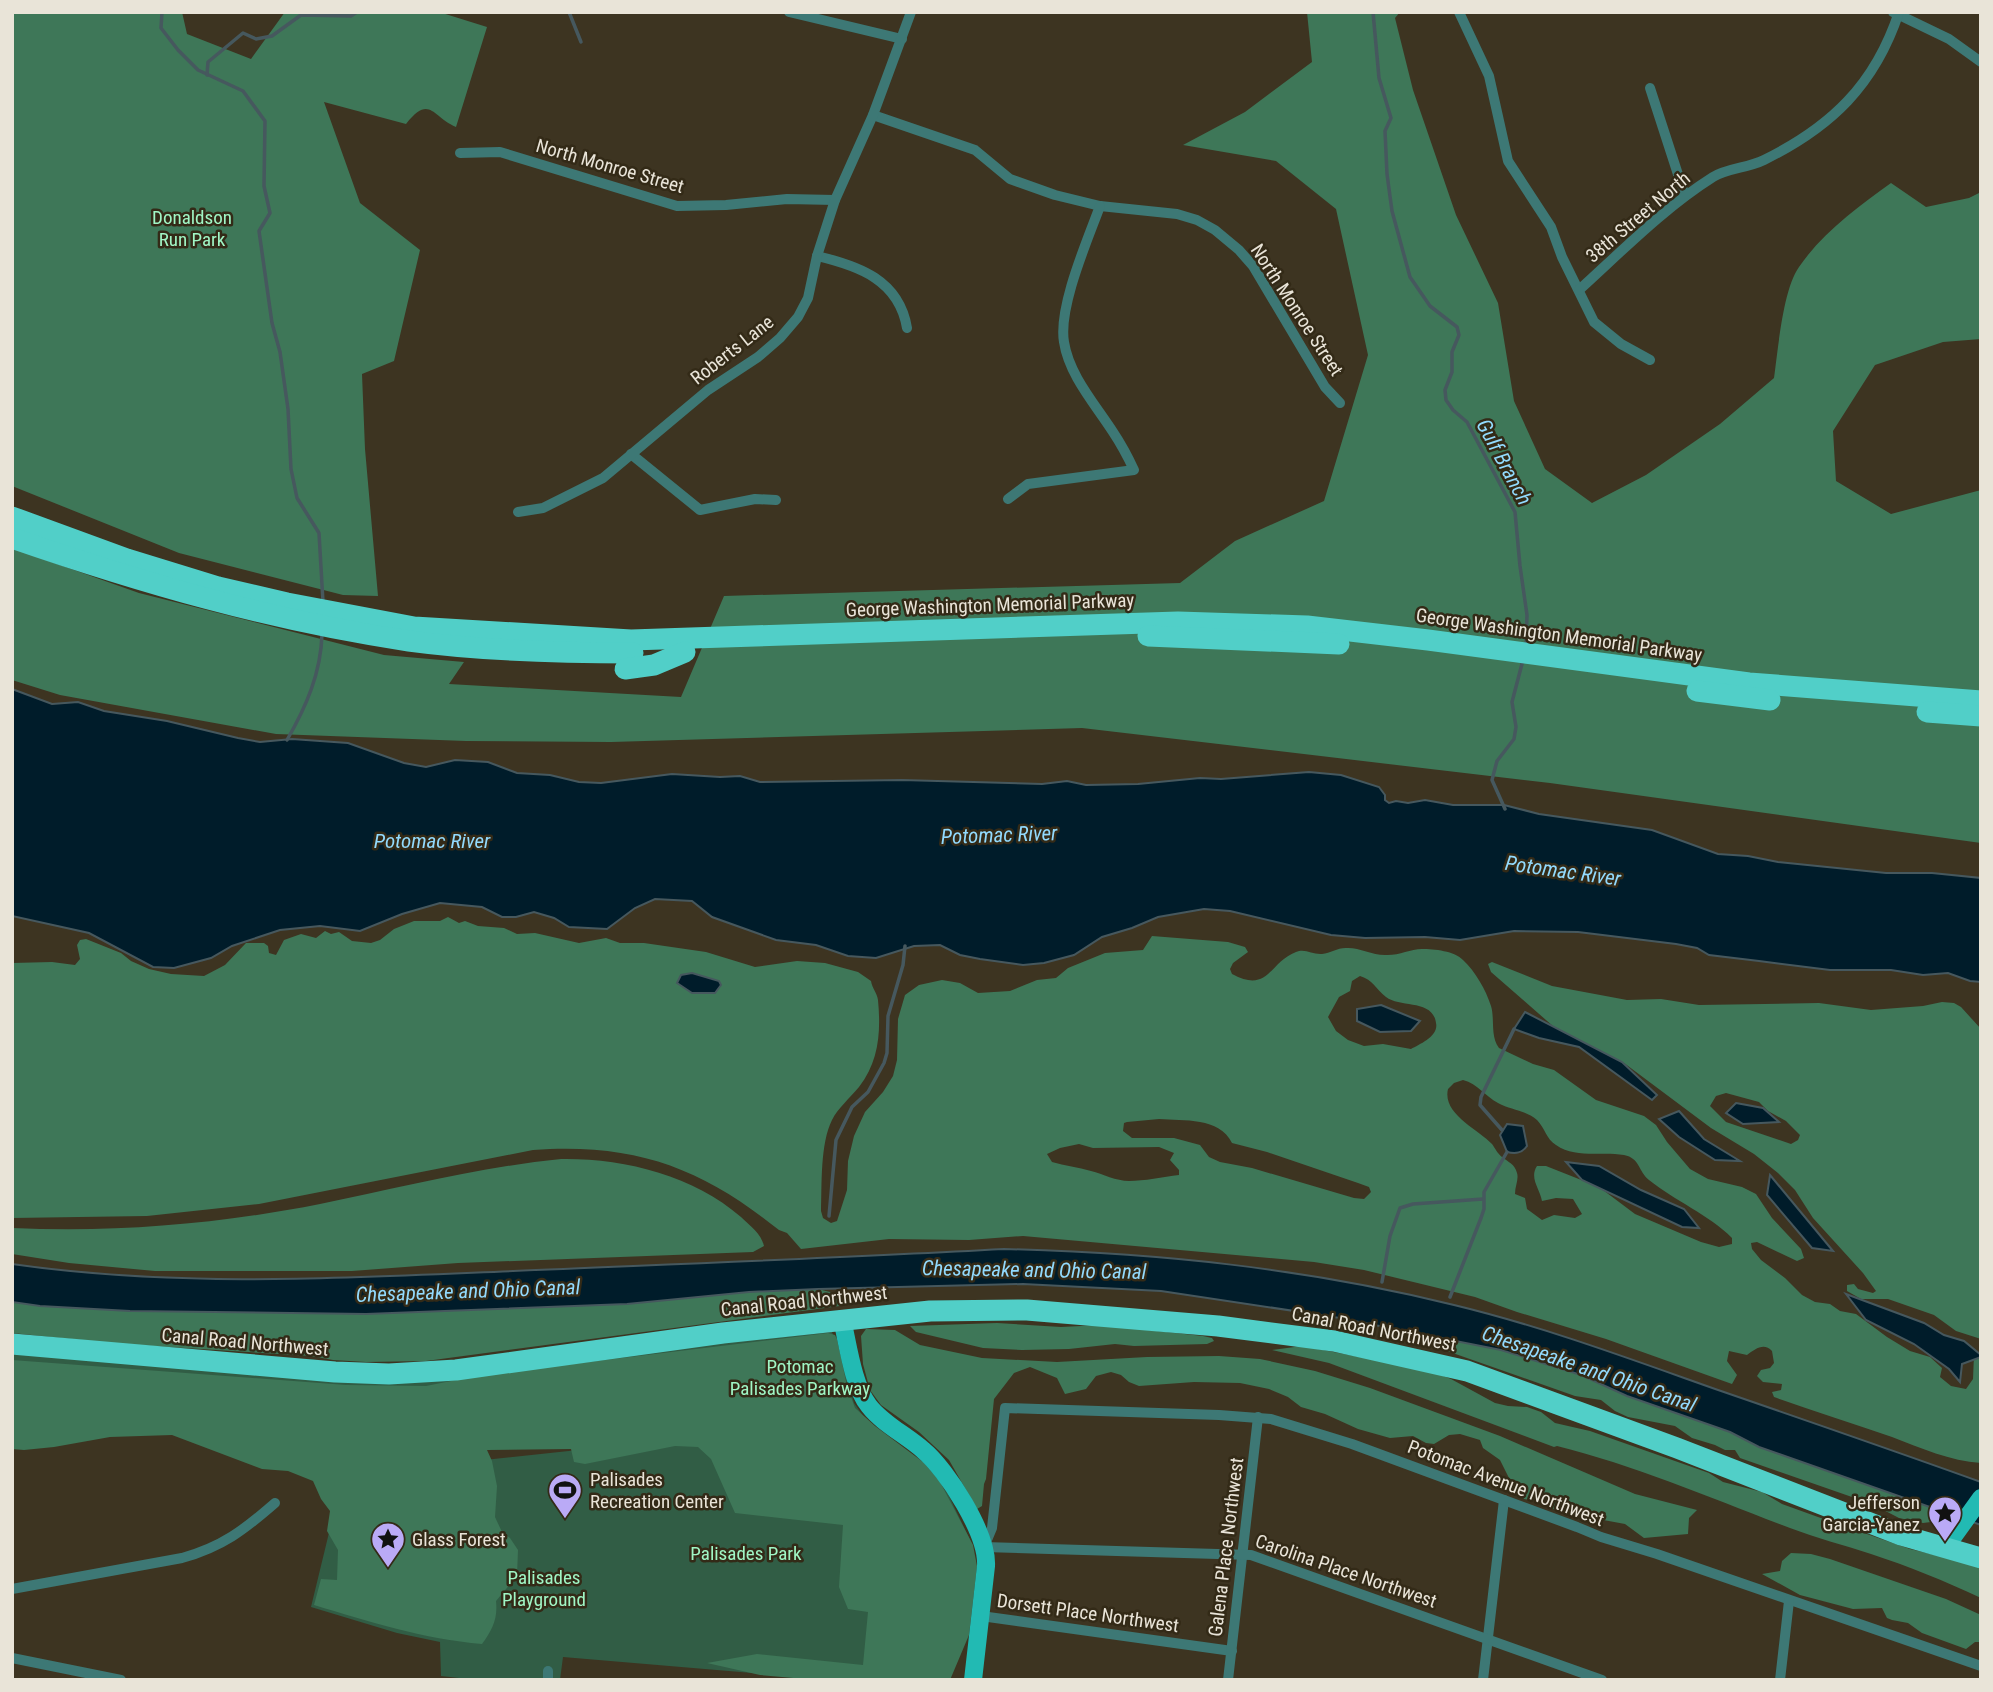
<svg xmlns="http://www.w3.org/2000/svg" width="1993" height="1692" font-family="'Roboto Condensed',sans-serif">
<rect width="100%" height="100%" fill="#3d3421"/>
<path fill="#315d45" d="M832,1332L842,1359L854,1403L866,1420L926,1466L948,1494L972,1544L939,1680H833L563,1657L560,1680H477L441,1676L440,1642L397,1633L311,1607L343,1475L746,1432L12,1402V1351L248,1371L614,1354Z"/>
<g fill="#3e7758" fill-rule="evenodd">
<path d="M12,12H182L187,34L251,59L285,12H439L487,27L456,127C432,117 430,94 406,124L324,102L360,203L420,250L394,361L362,374L365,449L378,596L343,595L179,553L12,486Z"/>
<path d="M1307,12H1400L1395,18L1413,90L1456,215L1498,303L1514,401L1545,469L1592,503L1646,475L1720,424L1774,378C1778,350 1783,289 1799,267C1823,232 1858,207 1891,183L1926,207L1969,198L1981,192V339L1943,342L1875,365L1833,431L1836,481L1891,514L1981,490V843L1550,783L1082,728L611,742L466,741L276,734L60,695L12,680V548L139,593L384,655L464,662L449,684L681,697L724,596L1180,583L1235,541L1324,501L1368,355L1336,209L1276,161L1183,145L1245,112L1312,62Z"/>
<path d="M448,917L459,923L465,921L478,926L504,928L517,934L535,933L579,943L606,938L620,943H644L706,952L755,967L797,961L825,963L858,972L871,981C872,988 877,993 878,1000C881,1032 879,1061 859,1087C850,1098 838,1108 832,1120C820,1144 822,1185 821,1211L823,1218L831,1223L837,1221L847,1190L848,1161L854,1136L865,1112L883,1092L893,1076L897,1060L898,1019L905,995L919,985L942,980L960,983L978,993L1010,991L1037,980L1056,978L1068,968L1105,953L1143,950L1152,936L1228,942L1245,947L1248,952L1233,963L1230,969L1232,974C1269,994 1269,962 1296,952C1305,948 1313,955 1322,954C1331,953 1338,947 1348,948C1360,948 1372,955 1385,955C1398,956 1410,949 1422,949C1434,949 1455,951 1463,960C1475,971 1486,990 1491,1006C1495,1019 1490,1036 1499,1048L1533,1064L1554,1070L1596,1100L1644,1116L1656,1125L1667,1142L1690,1169L1708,1179L1742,1187L1756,1194L1772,1218L1801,1249L1804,1258L1797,1261L1757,1242L1751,1243L1752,1249L1761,1260L1785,1278L1802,1295L1815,1302L1830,1304L1840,1311L1856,1314L1887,1337L1910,1351L1930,1357L1942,1368L1940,1377L1951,1386L1966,1389L1973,1379L1974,1355L1981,1353V1463C1950,1461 1921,1448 1892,1437C1852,1423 1813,1411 1774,1397L1772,1392L1781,1390L1782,1384L1763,1382L1757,1376L1761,1370L1770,1368L1774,1363L1772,1351C1764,1342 1755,1349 1747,1355L1729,1351L1727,1361L1737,1375L1732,1384L1606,1339L1517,1312L1475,1297L1364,1270L1314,1262L1023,1236L969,1240L889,1239L801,1249L787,1233L779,1230C700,1167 635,1143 533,1150L259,1204L147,1216L12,1218V963L52,962L75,965L80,959L77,945L80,940L86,939L121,953L131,961L149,969L171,974L204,976L225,965L246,943H264L268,946L269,953L276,955L284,940L301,934L316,938L325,931L331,934L339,932L352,941L371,943L380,940L394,929L414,921H440ZM1360,976C1373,980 1376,989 1386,997C1400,1008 1433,999 1436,1023C1439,1036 1420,1044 1411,1049L1383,1044L1364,1046L1348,1040L1336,1031L1328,1017L1339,997L1350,991L1352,981ZM1463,1080C1478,1084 1485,1096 1498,1103C1511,1110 1525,1110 1537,1120C1545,1128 1546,1139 1556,1145C1576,1159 1602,1151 1624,1155C1640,1158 1638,1171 1649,1180C1675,1201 1708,1214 1732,1238V1244L1719,1247L1701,1242L1635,1214L1599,1187L1546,1166H1537C1529,1178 1540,1189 1542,1201L1556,1198L1573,1199L1582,1214L1575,1218L1554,1215L1542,1220L1527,1209L1525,1198L1515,1194C1515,1186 1519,1179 1517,1173C1515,1164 1508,1162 1502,1157C1497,1153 1495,1148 1492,1144C1478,1129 1442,1114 1448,1089L1454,1083ZM1159,1119C1184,1121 1219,1117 1232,1143L1267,1152L1358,1183L1369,1187L1371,1192L1364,1199L1354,1198L1252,1168L1220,1162L1209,1157L1200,1145L1174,1138H1132L1123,1131L1124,1123L1127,1122ZM1079,1144L1093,1148L1159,1147L1174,1153L1170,1160L1179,1170V1175C1163,1177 1144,1181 1129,1181C1116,1181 1103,1174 1091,1171C1078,1167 1065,1166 1052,1162L1047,1154L1060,1148Z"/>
<path d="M1492,962L1552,986L1627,1000L1661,999L1699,1005L1819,1003L1871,1010L1923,1006L1942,1002L1954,1003L1961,1007L1981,1029V1339L1956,1331L1934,1315L1888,1299H1861L1847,1291V1285L1854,1284L1858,1289L1873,1293L1876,1291L1863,1273L1813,1218L1795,1190L1778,1173L1754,1154L1711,1128L1624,1063L1554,1027L1491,972L1488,964ZM1726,1093L1759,1102L1768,1111L1786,1121L1800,1135L1798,1140L1791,1144L1726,1122L1710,1106L1716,1096Z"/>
<path d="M561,1159C623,1158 693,1175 741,1217C750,1226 761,1233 764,1246L753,1252L458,1263L352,1271H155L69,1263L12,1254V1228C115,1233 219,1224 320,1204C399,1188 480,1167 561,1159Z"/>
<path d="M818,1289L830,1292L841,1303L840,1306L426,1361L366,1362L333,1360L311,1356L121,1344L12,1333V1302L40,1306L130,1311L366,1314L627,1304L749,1292Z"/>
<path d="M997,1323L1061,1327L1101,1325L1203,1336L1212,1338L1214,1341L1207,1344L1134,1346L1115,1344L1069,1349L1022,1350L983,1348L916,1332L910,1326Z"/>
<path d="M866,1329L895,1330L920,1345L982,1358L1057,1362L1147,1357L1219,1356L1260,1359L1315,1371L1370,1388L1500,1436L1635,1494L1697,1510L1689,1518L1688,1534L1644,1538L1625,1524L1560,1512L1536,1501L1524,1499L1519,1489L1509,1478L1500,1460L1483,1448L1480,1440L1460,1434L1449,1435L1434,1444L1426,1443L1413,1436L1390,1438L1358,1429L1325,1414L1301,1407L1288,1397L1269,1389L1240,1383L1194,1382L1139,1386L1129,1382L1121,1375L1111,1372L1096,1376L1086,1389L1065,1394L1057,1378L1030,1367L1014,1373L994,1399L986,1479L984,1484L982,1506L977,1509L949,1460L919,1432L881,1405L870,1390L863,1364L861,1336Z"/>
<path d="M828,1333L835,1335L837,1339L847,1386L855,1408L875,1426L923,1462L939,1480L973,1545L977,1566L969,1635L950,1680H816L760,1675L707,1663L757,1654L863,1665L868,1612L848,1609L839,1587L843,1525L735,1513L711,1459L698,1447L675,1446L585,1464L574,1462L571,1449L487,1450L492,1461L497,1486L495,1517L502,1532L510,1538L518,1550L517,1576L496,1601C498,1619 492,1630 482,1644C424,1639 370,1622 314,1605L321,1579L337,1580L338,1550L327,1531L330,1511L321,1499L313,1481L288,1471L262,1469L172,1435L110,1437L54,1447L24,1450L12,1449V1360L346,1385L426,1386L481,1375Z"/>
<path d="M1450,1338L1501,1350L1581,1375L1627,1396L1730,1432L1759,1447L1948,1512V1517L1939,1521L1923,1523L1899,1518L1872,1504L1740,1458L1735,1450H1725L1715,1445L1692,1438L1675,1426L1628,1417L1615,1411L1601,1400L1575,1396L1447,1351Z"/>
<path d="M1302,1346L1428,1370L1451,1379L1495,1403L1508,1406L1527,1407L1541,1412L1555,1423L1590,1431L1709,1473L1723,1482L1762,1492L1782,1504L1818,1517L1910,1549L1981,1566V1598C1945,1581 1908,1566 1871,1554C1844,1545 1816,1538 1790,1528C1713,1499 1637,1466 1557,1446L1554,1447L1329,1363L1272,1350Z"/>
<path d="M1791,1553L1811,1554L1830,1559L1946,1599L1981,1615V1642H1975L1966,1649L1922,1633L1908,1623L1892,1620L1887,1618L1882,1608L1853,1609L1800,1595L1762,1574L1780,1571L1782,1561Z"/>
</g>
<g fill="#001c2a" stroke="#46585e" stroke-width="2">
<path d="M12,689L52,704L78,702L104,711L167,721L238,738L260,742L292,739L348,743L404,763L426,767L455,760L488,762L517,773L550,775L579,782L601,783L672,774L720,777L740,776L760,782L902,780L1042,784L1067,781L1086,785L1138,784L1200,778L1221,779L1309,772L1341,775L1379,787L1385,795V800L1389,803L1396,801L1408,803L1425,800L1453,805H1504L1539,814L1652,830L1718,854L1748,856L1778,862L1886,873H1932L1981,878V982L1970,981L1948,973L1923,975L1891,970H1830L1759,961L1709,955L1697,948L1676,944L1578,932L1514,931L1460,940L1425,937L1365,938L1331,935L1230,911L1204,909L1158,917L1132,928L1102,937L1074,955L1044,963L1023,965L980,959L960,955L940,945L914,946L876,958L848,956L816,945L776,940L712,917L692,901L655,899L635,908L607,929L569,927L554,918L534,912L516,917H502L482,907L440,903L402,914L360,931L320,926L280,930L232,946L211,958L174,968L153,967L89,933L12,916Z"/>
<path d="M692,973L719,981L721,985L715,993H692L677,983L681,975Z"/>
<path d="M1381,1005L1420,1021L1411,1031L1380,1032L1357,1021V1009Z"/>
<path d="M1525,1012L1622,1062L1657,1095L1652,1100L1579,1047L1539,1038L1514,1029Z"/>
<path d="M1736,1103L1763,1108L1779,1122L1743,1124L1726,1113Z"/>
<path d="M1679,1111L1704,1139L1740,1161L1715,1160L1679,1137L1659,1119Z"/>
<path d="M1507,1124L1523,1126L1527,1146C1522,1153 1516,1154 1507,1152L1500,1135Z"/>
<path d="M1566,1162L1599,1166L1641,1190L1684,1209L1699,1228L1682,1227L1582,1180Z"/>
<path d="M1770,1175L1833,1251L1812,1248L1767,1195Z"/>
<path d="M1004,1249C1158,1253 1305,1268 1454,1305C1545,1327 1633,1360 1721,1391C1808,1421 1895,1451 1981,1482V1525L1759,1447L1730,1432L1627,1396L1581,1375L1501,1350L1334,1317L1161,1291L1023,1284L818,1289L749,1292L627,1304L366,1314L130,1311L40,1306L12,1302V1264C179,1288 346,1278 513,1271C677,1264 840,1258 1004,1249Z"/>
<path d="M1846,1294L1924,1323L1944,1335L1964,1341L1981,1355V1357L1962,1364L1960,1382L1949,1369L1914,1344L1866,1320Z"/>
</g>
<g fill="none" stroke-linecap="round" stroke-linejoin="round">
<g stroke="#46585e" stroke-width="3.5">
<path d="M162,12L161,28L178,50L198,70L243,91L265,121L264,186L270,213L259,231L272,323L280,352L288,409L291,469L297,498L319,533L323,602"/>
<path d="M569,12L581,42"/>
<path d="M1373,12L1379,78L1391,118L1385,131L1387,174L1392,211L1410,277L1430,306L1457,327L1459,335L1452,352V372L1445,390L1446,400L1453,410L1467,422L1515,512L1520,566L1527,615L1526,645"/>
<path d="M207,75L208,62L243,33L256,39L272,36L301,15L351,16L357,12"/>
<path d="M287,740C306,707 321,673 322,634"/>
<path d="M1505,809L1492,780L1497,761L1514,739L1516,727L1512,702L1523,660"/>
<path d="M1502,1130L1480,1105L1481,1097L1514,1029"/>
<path d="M829,1216L836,1140L852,1107L868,1092L884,1063L887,1053L888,1016L903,965L905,946"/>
<path d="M1382,1282L1390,1236L1400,1208L1413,1204L1483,1199"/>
<path d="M1450,1297L1481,1218L1484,1209V1192L1507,1152"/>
</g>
<g stroke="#3d7875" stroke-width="10">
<path d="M789,12L902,39"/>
<path d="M1459,12L1489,76L1508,161L1551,227L1562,257L1594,322L1621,344L1650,360"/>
<path d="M1893,12L1949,39L1981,62"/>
<path d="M1650,88L1685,196"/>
<path d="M873,115L975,150L1010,179L1055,195L1100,206L1177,214L1197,220L1215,230L1239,250L1253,266L1325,387L1340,403"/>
<path d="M460,153L500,152L677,206L726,205L787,199L835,200"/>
<path d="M817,256C859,266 899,280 907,328"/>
<path d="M1579,290C1622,251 1664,208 1713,177C1728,168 1748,168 1764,160C1831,127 1875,85 1899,12"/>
<path d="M631,454L700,510L755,499L776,500"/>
<path d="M1008,499L1028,484L1134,470C1128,457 1121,444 1113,432C1095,404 1069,375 1064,342C1058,307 1088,239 1100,206"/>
<path d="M518,512L543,508L603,478L708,390L758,357L780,338L798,317L808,298L817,256L835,200L873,115L911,12"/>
<path d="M12,1589L182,1558C222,1547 244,1530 275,1503"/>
<path d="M981,1616L1232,1651"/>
<path d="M12,1658L121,1680"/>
<path d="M548,1680V1671"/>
<path d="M1228,1680L1258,1417"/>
<path d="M1483,1680L1504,1500"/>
<path d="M1602,1680L1251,1555L984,1547L992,1528L1005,1408L1219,1415L1271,1419L1352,1444L1577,1527L1601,1537L1657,1554L1981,1666"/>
<path d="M1780,1680L1789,1601"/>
</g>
<g stroke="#22bab3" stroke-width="18">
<path d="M842,1319C848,1345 853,1386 869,1406C883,1424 906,1435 923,1450C947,1470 988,1534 986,1566L973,1680"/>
<path d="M1945,1548L1981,1498"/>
</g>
<g stroke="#51cfc8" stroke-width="21">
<path d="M12,517L127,559L218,587L287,603L414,627L631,640L1178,622L1307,626L1428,640L1749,683L1981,701"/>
<path d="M12,538C142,583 273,621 409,641C483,651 558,653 633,653"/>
<path d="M1148,636L1339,644"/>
<path d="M625,669L654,665L685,652"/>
<path d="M1697,691L1770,700"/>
<path d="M1927,712L1981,716"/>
<path d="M12,1344L335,1372L389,1374L456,1370L723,1333L930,1311L1027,1310L1218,1326L1334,1341L1467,1371L1677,1448L1901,1535L1981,1558"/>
</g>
</g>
<defs>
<g id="stadium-pin" transform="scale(1.75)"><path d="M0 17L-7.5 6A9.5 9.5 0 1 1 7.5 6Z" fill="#baaaf6" stroke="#332a17"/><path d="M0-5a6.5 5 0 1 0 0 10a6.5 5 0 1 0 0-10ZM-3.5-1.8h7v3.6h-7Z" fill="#111"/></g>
<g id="sight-pin" transform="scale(1.75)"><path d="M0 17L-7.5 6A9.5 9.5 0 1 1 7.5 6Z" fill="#baaaf6" stroke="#332a17"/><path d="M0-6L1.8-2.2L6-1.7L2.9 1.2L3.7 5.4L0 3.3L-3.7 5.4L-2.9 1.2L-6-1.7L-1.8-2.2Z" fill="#111"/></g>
</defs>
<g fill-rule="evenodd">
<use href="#stadium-pin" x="565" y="1490"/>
<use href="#sight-pin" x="1945" y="1513"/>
<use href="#sight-pin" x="388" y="1539"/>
</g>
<g text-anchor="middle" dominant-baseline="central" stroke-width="5" stroke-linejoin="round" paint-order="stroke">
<g font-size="19" fill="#e9e4d8" stroke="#332a17">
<text transform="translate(610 166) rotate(16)">North Monroe Street</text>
<text transform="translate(1638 217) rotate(-40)">38th Street North</text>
<text transform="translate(1297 310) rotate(57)">North Monroe Street</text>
<text transform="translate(732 350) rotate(-38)">Roberts Lane</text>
<text transform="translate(990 605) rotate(-2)">George Washington Memorial Parkway</text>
<text transform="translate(1559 635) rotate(8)">George Washington Memorial Parkway</text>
<text transform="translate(804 1301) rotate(-6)">Canal Road Northwest</text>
<text transform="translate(1374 1329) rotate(11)">Canal Road Northwest</text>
<text transform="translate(245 1342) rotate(5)">Canal Road Northwest</text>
<text transform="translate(1506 1483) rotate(21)">Potomac Avenue Northwest</text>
<text transform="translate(1226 1547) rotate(-83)">Galena Place Northwest</text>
<text transform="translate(1346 1571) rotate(19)">Carolina Place Northwest</text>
<text transform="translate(1088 1613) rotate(8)">Dorsett Place Northwest</text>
</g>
<g font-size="19" fill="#a0f6c5" stroke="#332a17">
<text x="192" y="217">Donaldson<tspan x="192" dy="22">Run Park</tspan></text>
<text x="800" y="1366">Potomac<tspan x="800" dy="22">Palisades Parkway</tspan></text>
<text x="746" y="1553">Palisades Park</text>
<text x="544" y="1577">Palisades<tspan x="544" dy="22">Playground</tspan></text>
</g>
<g font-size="19" fill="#e9e4d8" stroke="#332a17" text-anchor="start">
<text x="590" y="1479">Palisades<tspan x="590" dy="22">Recreation Center</tspan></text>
<text x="1920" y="1502" text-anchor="end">Jefferson<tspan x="1920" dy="22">Garcia-Yanez</tspan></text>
<text x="412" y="1539">Glass Forest</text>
</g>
<g font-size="21" font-style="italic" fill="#92dafd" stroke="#332a17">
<text transform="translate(1504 462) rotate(62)">Gulf Branch</text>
<text transform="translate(999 835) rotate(-2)">Potomac River</text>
<text x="432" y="841">Potomac River</text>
<text transform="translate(1563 871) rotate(8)">Potomac River</text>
<text transform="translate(1034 1270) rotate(1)">Chesapeake and Ohio Canal</text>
<text transform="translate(468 1291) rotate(-2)">Chesapeake and Ohio Canal</text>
<text transform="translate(1589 1369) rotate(19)">Chesapeake and Ohio Canal</text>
</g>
</g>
<rect width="1993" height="1692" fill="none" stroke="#e9e4d8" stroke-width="28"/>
</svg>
